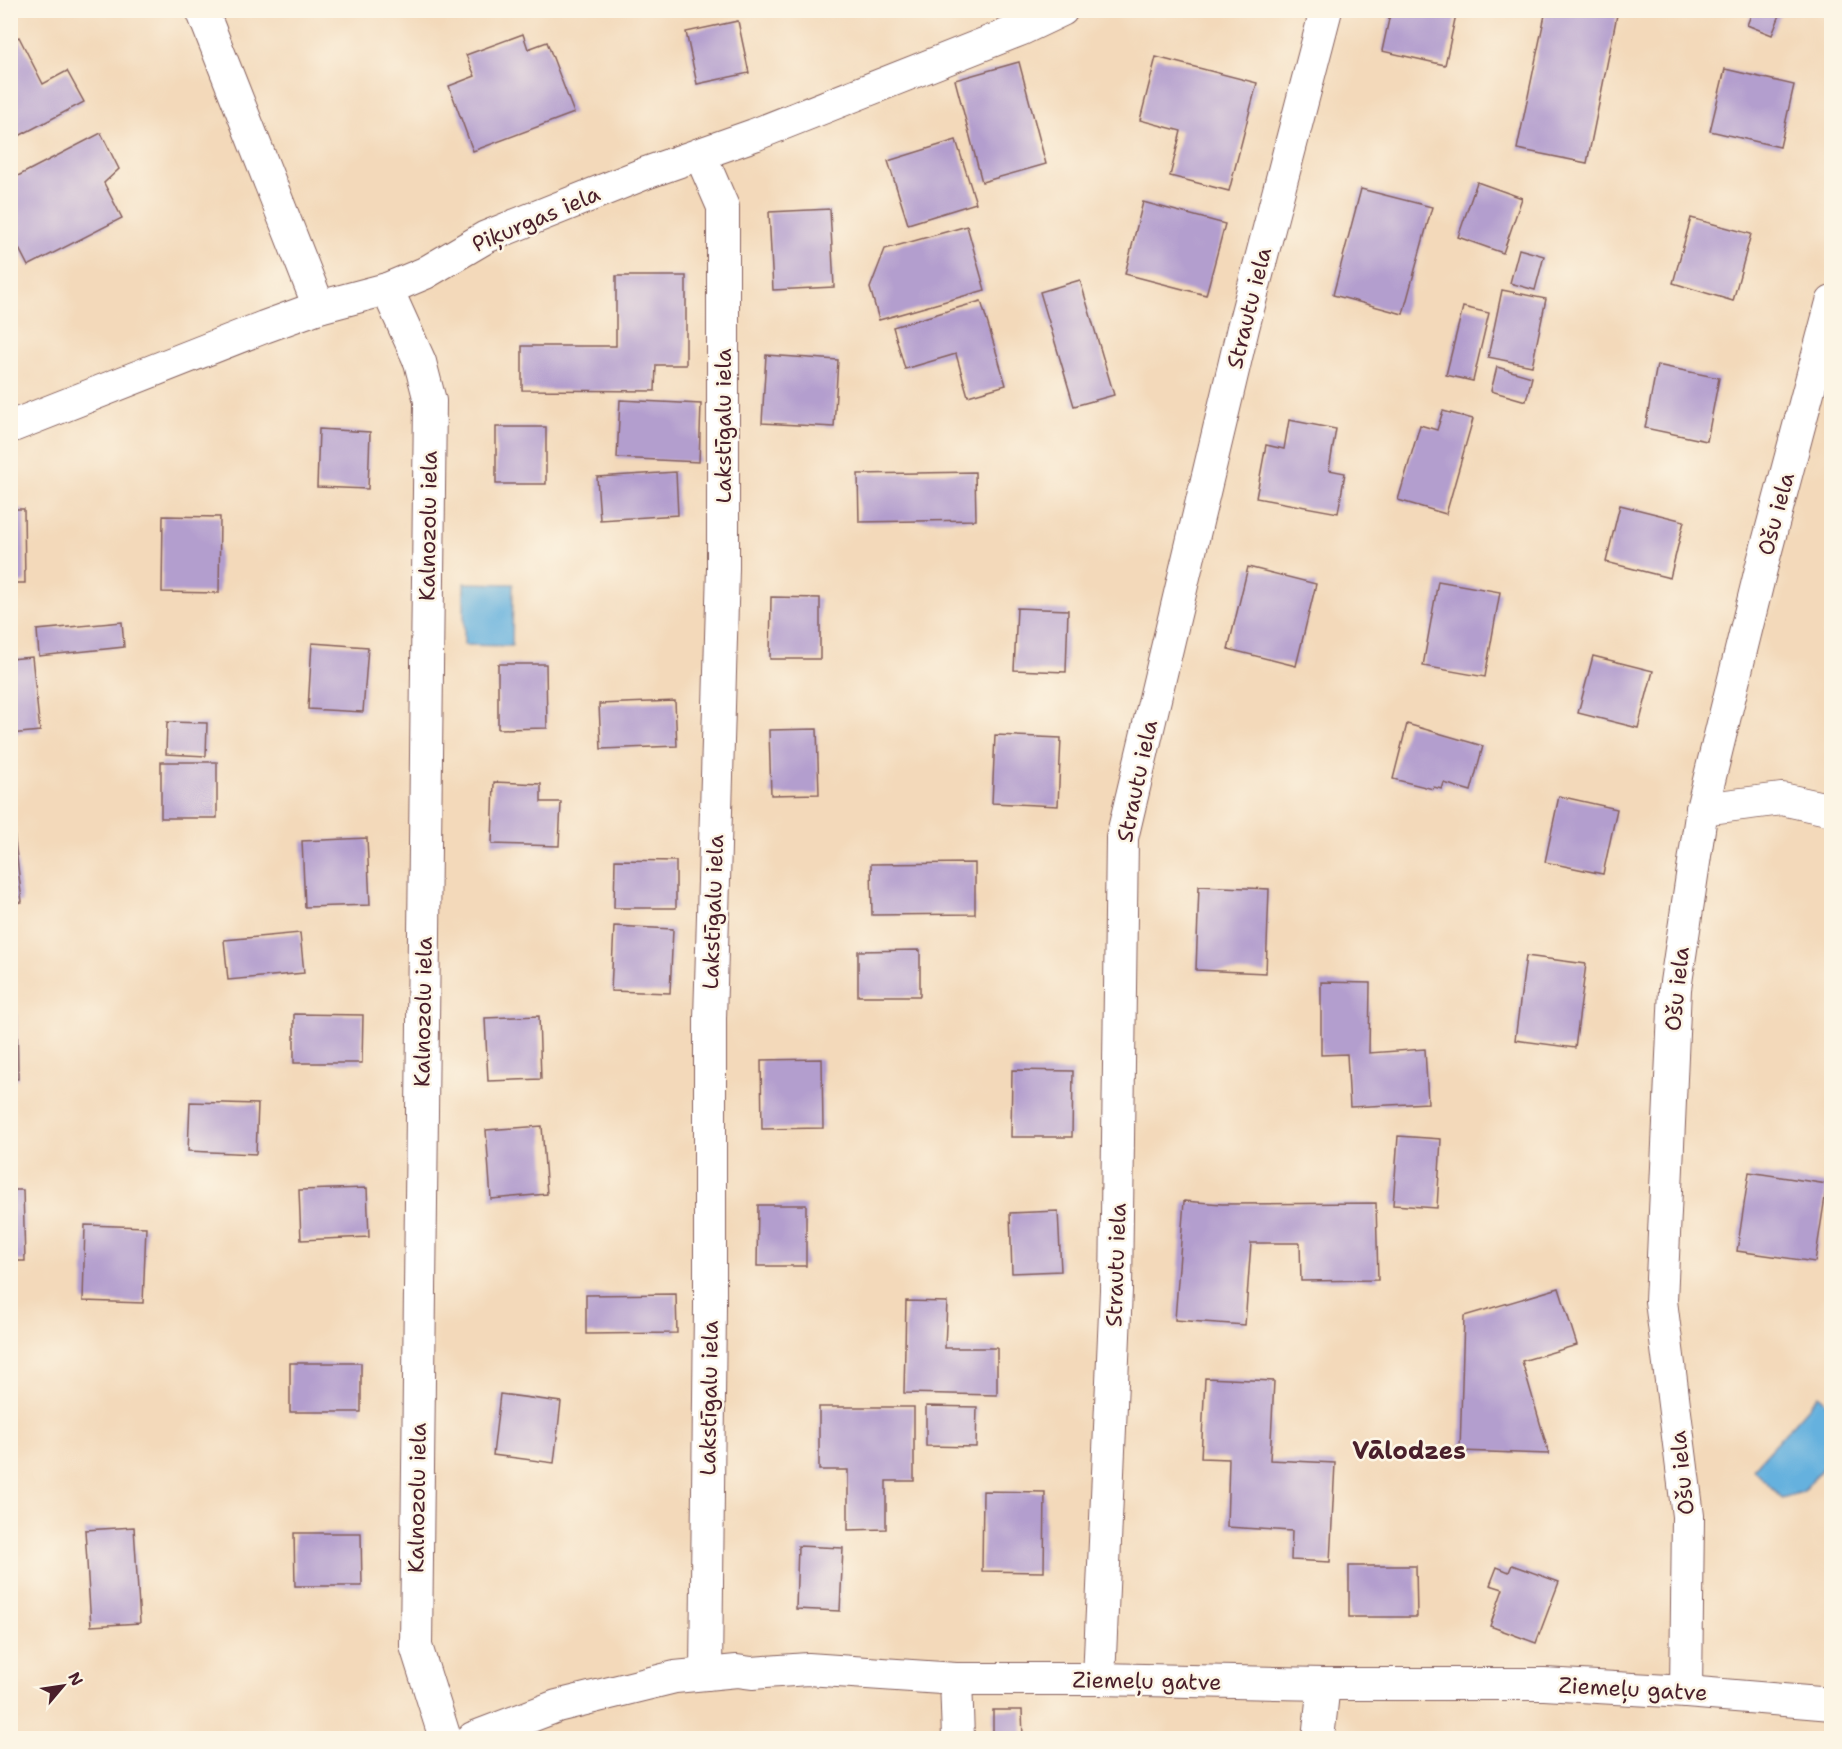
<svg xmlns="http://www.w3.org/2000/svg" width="1842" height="1749" font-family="'Shantell Sans',sans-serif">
<rect width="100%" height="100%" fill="#fcf5e5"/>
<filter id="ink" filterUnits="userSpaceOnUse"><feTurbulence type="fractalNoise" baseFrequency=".0167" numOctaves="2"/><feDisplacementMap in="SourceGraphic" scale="12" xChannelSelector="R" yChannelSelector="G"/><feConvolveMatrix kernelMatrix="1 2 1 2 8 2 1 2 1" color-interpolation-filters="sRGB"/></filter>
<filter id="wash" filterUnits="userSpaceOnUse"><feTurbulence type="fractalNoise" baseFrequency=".008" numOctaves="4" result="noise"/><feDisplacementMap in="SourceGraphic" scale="24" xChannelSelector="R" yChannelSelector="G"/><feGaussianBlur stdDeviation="1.35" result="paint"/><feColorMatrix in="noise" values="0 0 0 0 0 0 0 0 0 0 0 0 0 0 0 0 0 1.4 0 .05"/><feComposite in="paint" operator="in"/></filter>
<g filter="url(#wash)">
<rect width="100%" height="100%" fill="#f3d9ba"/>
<g fill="#65b1de" stroke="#586884" stroke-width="1.5">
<path d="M464,583L513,584L512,646L464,645Z"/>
<path d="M1819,1395L1831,1408V1459L1802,1492L1782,1498L1753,1469Z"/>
</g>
<g id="blocks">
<g fill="#b39ece">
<path d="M1391,10H1457L1445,65L1382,51Z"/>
<path d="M1546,10H1618L1587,163L1517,149Z"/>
<path d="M1753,10H1782L1772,35L1747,25Z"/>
<path d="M738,21L749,73L697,84L686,32Z"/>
<path d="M523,34L528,49L547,42L574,113L473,151L449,86L475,76L466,55Z"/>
<path d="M19,37L43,84L67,71L84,102L17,137L10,125V41Z"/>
<path d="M1156,57L1257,83L1229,191L1170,176L1181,131L1140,120Z"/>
<path d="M1019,62L1046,164L982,182L955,80Z"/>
<path d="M1725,69L1794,85L1780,147L1710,131Z"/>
<path d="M101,133L119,169L104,183L122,218L28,266L10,231V180Z"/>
<path d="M956,140L976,203L908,224L888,161Z"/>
<path d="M1477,182L1522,198L1503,253L1458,237Z"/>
<path d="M1361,189L1432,207L1403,314L1333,295Z"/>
<path d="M1143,202L1225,224L1206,295L1125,274Z"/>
<path d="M830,209L834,287L773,290L769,212Z"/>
<path d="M1691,218L1751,234L1733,301L1673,283Z"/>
<path d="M967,226L985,290L879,320L870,288L885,249Z"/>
<path d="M1519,249L1544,256L1535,290L1510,283Z"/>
<path d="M616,276H686V365H656L655,391L522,390V346H616Z"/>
<path d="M1080,280L1114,395L1074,406L1040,292Z"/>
<path d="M1502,290L1546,299L1532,366L1488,357Z"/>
<path d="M981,301L1006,385L968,396L956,354L905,369L893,327Z"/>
<path d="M1463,307L1489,313L1473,381L1446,375Z"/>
<path d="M766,355L838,360L834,427L762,423Z"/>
<path d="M1657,365L1719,378L1707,441L1645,428Z"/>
<path d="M1497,367L1532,377L1526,401L1491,391Z"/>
<path d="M620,400L701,404L699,462L617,458Z"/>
<path d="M1443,411L1473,419L1446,514L1398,500L1420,425L1437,430Z"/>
<path d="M1289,420L1336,429L1329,470L1345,473L1338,513L1256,498L1266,445L1284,449Z"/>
<rect x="496" y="427" width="50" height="57"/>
<path d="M319,429L370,432L368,489L317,487Z"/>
<path d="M676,472L678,515L600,520L597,477Z"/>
<path d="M975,472L976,520L859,522L858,474Z"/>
<path d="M1620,505L1684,521L1670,578L1606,562Z"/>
<path d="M10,509H24L25,583H10Z"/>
<path d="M163,516L220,517L219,593L162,592Z"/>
<path d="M1248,567L1316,584L1296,666L1228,649Z"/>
<path d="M1438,581L1500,592L1485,677L1423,666Z"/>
<path d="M771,597L820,598V659H770Z"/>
<path d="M1017,608L1068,610L1066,672L1014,670Z"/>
<path d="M122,622L124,647L39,656L37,630Z"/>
<path d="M312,643L368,647L363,712L308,709Z"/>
<path d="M1593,656L1653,671L1638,728L1578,713Z"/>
<path d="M32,657L40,731L10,734V659Z"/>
<path d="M498,664H546L547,728L498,729Z"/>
<path d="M675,701L677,746L601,749L599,704Z"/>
<path d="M167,722L207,723L206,756L166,754Z"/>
<path d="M1407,724L1483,746L1471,791L1444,783L1442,789L1434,787L1433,789L1393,779Z"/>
<path d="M817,729L819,794L771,795L769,730Z"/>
<path d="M995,735L1061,738L1058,806L992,803Z"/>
<rect x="161" y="762" width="56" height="56"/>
<path d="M494,782L541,784V802H561L559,846L492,844Z"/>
<path d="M1559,796L1617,809L1603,874L1545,862Z"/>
<path d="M14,832L22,902L10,904V833Z"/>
<path d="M367,838L370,905L305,907L302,841Z"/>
<path d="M615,860L676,861V908H614Z"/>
<path d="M975,863V914L872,915L871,864Z"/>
<path d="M1199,886L1269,889L1266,973L1196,970Z"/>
<path d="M614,926L673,929L670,993L611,991Z"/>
<path d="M300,933L304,973L228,980L224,940Z"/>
<path d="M920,950V996H858V951Z"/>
<path d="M1526,956L1586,964L1575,1048L1515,1040Z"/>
<path d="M1321,982L1370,983L1369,1053L1425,1049L1428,1103L1350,1107L1347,1054L1321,1055Z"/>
<path d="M10,1013H17L18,1079H10Z"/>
<path d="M294,1014L363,1015L362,1063H294Z"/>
<path d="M539,1016L541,1079L488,1081L485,1018Z"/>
<path d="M822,1059L823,1128L762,1129L761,1060Z"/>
<path d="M1012,1070L1073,1071L1072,1137H1011Z"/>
<path d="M190,1102L258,1104L256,1154L188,1151Z"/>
<path d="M542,1126L547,1194L491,1199L486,1130Z"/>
<path d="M1398,1136L1441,1139L1437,1208L1393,1205Z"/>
<path d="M1749,1172L1827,1184L1815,1262L1737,1251Z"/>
<path d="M367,1188L369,1237L301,1240L299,1190Z"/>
<path d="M10,1190H23L25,1261H10Z"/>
<path d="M1184,1201L1222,1204L1376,1203L1378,1280L1301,1281L1300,1243H1251L1245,1325L1175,1320Z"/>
<path d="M758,1205H806V1266H757Z"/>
<path d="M1058,1211L1061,1271L1012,1273L1010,1213Z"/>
<path d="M85,1225L146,1227L143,1303L83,1301Z"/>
<path d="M1559,1288L1577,1345L1522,1361L1549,1454L1460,1451L1464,1316Z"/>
<path d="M676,1294L677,1333L586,1334V1295Z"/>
<path d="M906,1301L947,1302L945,1348H997V1395L904,1393Z"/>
<rect x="290" y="1363" width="71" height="49"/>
<path d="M1205,1378L1274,1381L1270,1460L1335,1463L1330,1562L1291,1560L1292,1531L1227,1527L1229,1459L1201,1458Z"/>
<path d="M500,1394L561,1402L554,1463L493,1455Z"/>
<path d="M926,1406L977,1407L976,1447L926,1446Z"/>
<path d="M819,1407H914V1481H886V1529L848,1530V1470H819Z"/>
<path d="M983,1491L1045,1492L1044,1572L982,1571Z"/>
<path d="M134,1527L140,1623L91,1626L85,1530Z"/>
<path d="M294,1533H361L362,1586H295Z"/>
<path d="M798,1546L843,1548L840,1611L796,1609Z"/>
<path d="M1512,1565L1559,1582L1536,1643L1490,1626L1503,1589L1490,1585L1497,1567L1509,1572Z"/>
<path d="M1349,1566H1416L1417,1617H1349Z"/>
<path d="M993,1710H1022L1023,1738H993Z"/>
</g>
</g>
</g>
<g filter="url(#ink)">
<use href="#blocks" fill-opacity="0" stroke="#85605d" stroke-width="1.5"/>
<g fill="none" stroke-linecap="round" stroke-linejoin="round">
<g stroke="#85605d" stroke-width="34">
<g id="minor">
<path d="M202,10L319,307"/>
<path d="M700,154L723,207V568L710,1019V1307L706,1674"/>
<path d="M387,289L420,362L430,401L416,1646L445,1738"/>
<path d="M10,427L264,327L319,307L387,289L425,273L486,237L646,173L754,135L1022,29L1062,10"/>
<path d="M1702,809L1782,799L1832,810"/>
<path d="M956,1679L958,1738"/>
<path d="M1099,1679L1116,1290L1122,838L1243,328L1326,10"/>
<path d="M1686,1692L1688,1516L1661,1301L1675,989L1702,809L1761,569L1832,302"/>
<path d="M473,1738L557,1706L675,1677L737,1671L752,1673L808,1669L956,1679H1099L1324,1684H1544L1686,1692L1832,1704"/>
<path d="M1318,1738L1324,1684"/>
</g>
</g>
<use href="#minor" stroke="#fff" stroke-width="32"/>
</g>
</g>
<g text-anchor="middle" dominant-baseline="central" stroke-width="5" stroke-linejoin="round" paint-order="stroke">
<g font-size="22" fill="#4a1f2b" stroke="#fcf5e5">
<text transform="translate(536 219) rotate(-23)">Piķurgas iela</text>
<text transform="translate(1249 308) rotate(-76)">Strautu iela</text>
<text transform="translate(723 426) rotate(-90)">Lakstīgalu iela</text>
<text transform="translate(1776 514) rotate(-75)">Ošu iela</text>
<text transform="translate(428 526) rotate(-89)">Kalnozolu iela</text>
<text transform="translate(1137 781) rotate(-78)">Strautu iela</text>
<text transform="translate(713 912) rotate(-88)">Lakstīgalu iela</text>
<text transform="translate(1677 989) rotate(-84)">Ošu iela</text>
<text transform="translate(423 1012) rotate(-89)">Kalnozolu iela</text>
<text transform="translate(1116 1265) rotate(-88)">Strautu iela</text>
<text transform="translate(709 1398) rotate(-89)">Lakstīgalu iela</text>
<text transform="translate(1682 1473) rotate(-96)">Ošu iela</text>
<text transform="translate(417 1498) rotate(-89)">Kalnozolu iela</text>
<text transform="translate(1147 1681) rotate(1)">Ziemeļu gatve</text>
<text transform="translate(1633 1689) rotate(3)">Ziemeļu gatve</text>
</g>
<g font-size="24" font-weight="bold" fill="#4a1f2b" stroke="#fcf5e5">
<text x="1409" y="1451">Vālodzes</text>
</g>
</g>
<rect width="1842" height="1749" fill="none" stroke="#fcf5e5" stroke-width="36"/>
<g transform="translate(63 1686) rotate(61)" stroke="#fcf5e5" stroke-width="4.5" paint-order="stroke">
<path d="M0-4.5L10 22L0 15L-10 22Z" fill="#4a1f2b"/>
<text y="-9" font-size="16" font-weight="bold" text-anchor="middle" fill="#4a1f2b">N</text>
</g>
</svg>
